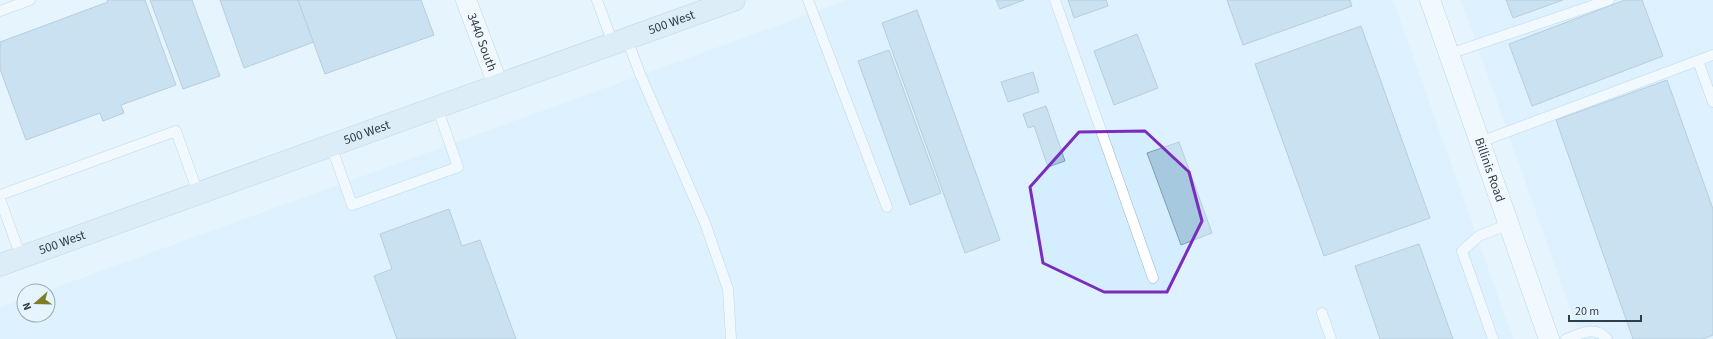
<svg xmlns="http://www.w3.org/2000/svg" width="1713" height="339" font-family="'Source Sans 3',sans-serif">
<rect width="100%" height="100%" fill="#e6f4fe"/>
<g fill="#d4eeff">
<path d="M848,0H1393L1513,339H0V307L24,299V315H48V291H46Z"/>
<path d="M1461,0H1713V339H1581Z"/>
</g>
<g fill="#a6c9e0" stroke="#7d9fb5">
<path d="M107,0H145L176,85L121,105L124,113L103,121L100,113L26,140L0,69V42L108,2Z"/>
<path d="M150,0H192L220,76L183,89Z"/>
<path d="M220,0H298L314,42L244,68Z"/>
<path d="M298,0H421L434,35L325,74Z"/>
<path d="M996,0H1024L1000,9Z"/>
<path d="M1068,0H1106L1108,6L1074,18Z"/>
<path d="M1227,0H1350L1352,6L1243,45Z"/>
<path d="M1506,0H1563L1513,18Z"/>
<path d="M1625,0H1642L1663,56L1532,106L1509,44Z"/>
<path d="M917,10L1000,240L965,253L882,23Z"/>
<path d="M1361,26L1430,218L1324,256L1255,64Z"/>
<path d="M1137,34L1158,88L1114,105L1094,51Z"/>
<path d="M889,50L941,193L910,205L858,61Z"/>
<path d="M1033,72L1039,92L1008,102L1001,82Z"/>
<path d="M1667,80L1713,209V335L1703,339H1633L1556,120Z"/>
<path d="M1046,106L1065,161L1048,167L1034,126L1028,128L1023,114Z"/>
<path d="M1179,142L1212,233L1181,245L1147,153Z"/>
<path d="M449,209L462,246L480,240L516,339H397L374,276L392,269L380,234Z"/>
<path d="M1419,244L1453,339H1380L1355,266Z"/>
</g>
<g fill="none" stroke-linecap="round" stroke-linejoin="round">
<g stroke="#91b4ca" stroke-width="11">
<g id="lane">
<path d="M597,0L613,44"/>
<path d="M808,0L887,207"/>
<path d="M1055,0L1153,278"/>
<path d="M0,11L30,0"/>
<path d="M627,39L640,74L705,223L728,289L731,339"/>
<path d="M1449,54L1609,0"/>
<path d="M1698,61L1713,102"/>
<path d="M1480,142L1713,55"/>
<path d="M331,145L352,205L458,167L437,107"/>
<path d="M0,195L176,131L198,193"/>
<path d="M0,199L21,257"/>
<path d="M1322,313L1331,339"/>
<path d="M1493,339L1462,251L1479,236L1509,224"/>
<path d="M1566,339C1580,334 1596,325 1607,339"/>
</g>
</g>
<g stroke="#91b4ca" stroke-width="21">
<g id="street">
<path id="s1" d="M466,0L498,85"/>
<path id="s2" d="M1430,0L1549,339"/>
</g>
</g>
<g stroke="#91b4ca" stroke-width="23">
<g id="secondary">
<path id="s3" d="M0,265L734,0"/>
</g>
</g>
<use href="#lane" stroke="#fff" stroke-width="10"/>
<use href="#street" stroke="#fff" stroke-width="20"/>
<use href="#secondary" stroke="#d1e5f1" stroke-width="22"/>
</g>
<path d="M0 0H1713V339H0ZM1145,131L1189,172L1202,221L1167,292H1104L1043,263L1030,187L1079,132Z" fill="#e6f4fe" fill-opacity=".55" fill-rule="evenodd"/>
<path fill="none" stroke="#7b2cbf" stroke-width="3" stroke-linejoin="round" d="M1145,131L1189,172L1202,221L1167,292H1104L1043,263L1030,187L1079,132Z"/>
<g text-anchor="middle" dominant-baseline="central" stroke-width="4" stroke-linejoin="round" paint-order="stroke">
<g font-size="13" fill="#303e47" stroke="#e6f4fe">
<text stroke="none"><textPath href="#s3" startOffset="714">500 West</textPath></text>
<text stroke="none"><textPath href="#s1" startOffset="45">3440 South</textPath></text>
<text stroke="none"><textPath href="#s3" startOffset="390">500 West</textPath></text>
<text stroke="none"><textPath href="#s2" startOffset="180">Billinis Road</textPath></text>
<text stroke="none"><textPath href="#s3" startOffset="66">500 West</textPath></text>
</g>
</g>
<g transform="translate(36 303) rotate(250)"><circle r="19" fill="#e6f4fe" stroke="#9dabb5"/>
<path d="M0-3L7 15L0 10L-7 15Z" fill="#7c7f28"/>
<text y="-6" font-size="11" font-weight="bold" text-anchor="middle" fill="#303e47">N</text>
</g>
<path d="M1569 315v6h72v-6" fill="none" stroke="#303e47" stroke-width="2"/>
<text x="1575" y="315" font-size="12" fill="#303e47" stroke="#e6f4fe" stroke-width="3" paint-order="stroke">20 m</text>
</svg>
